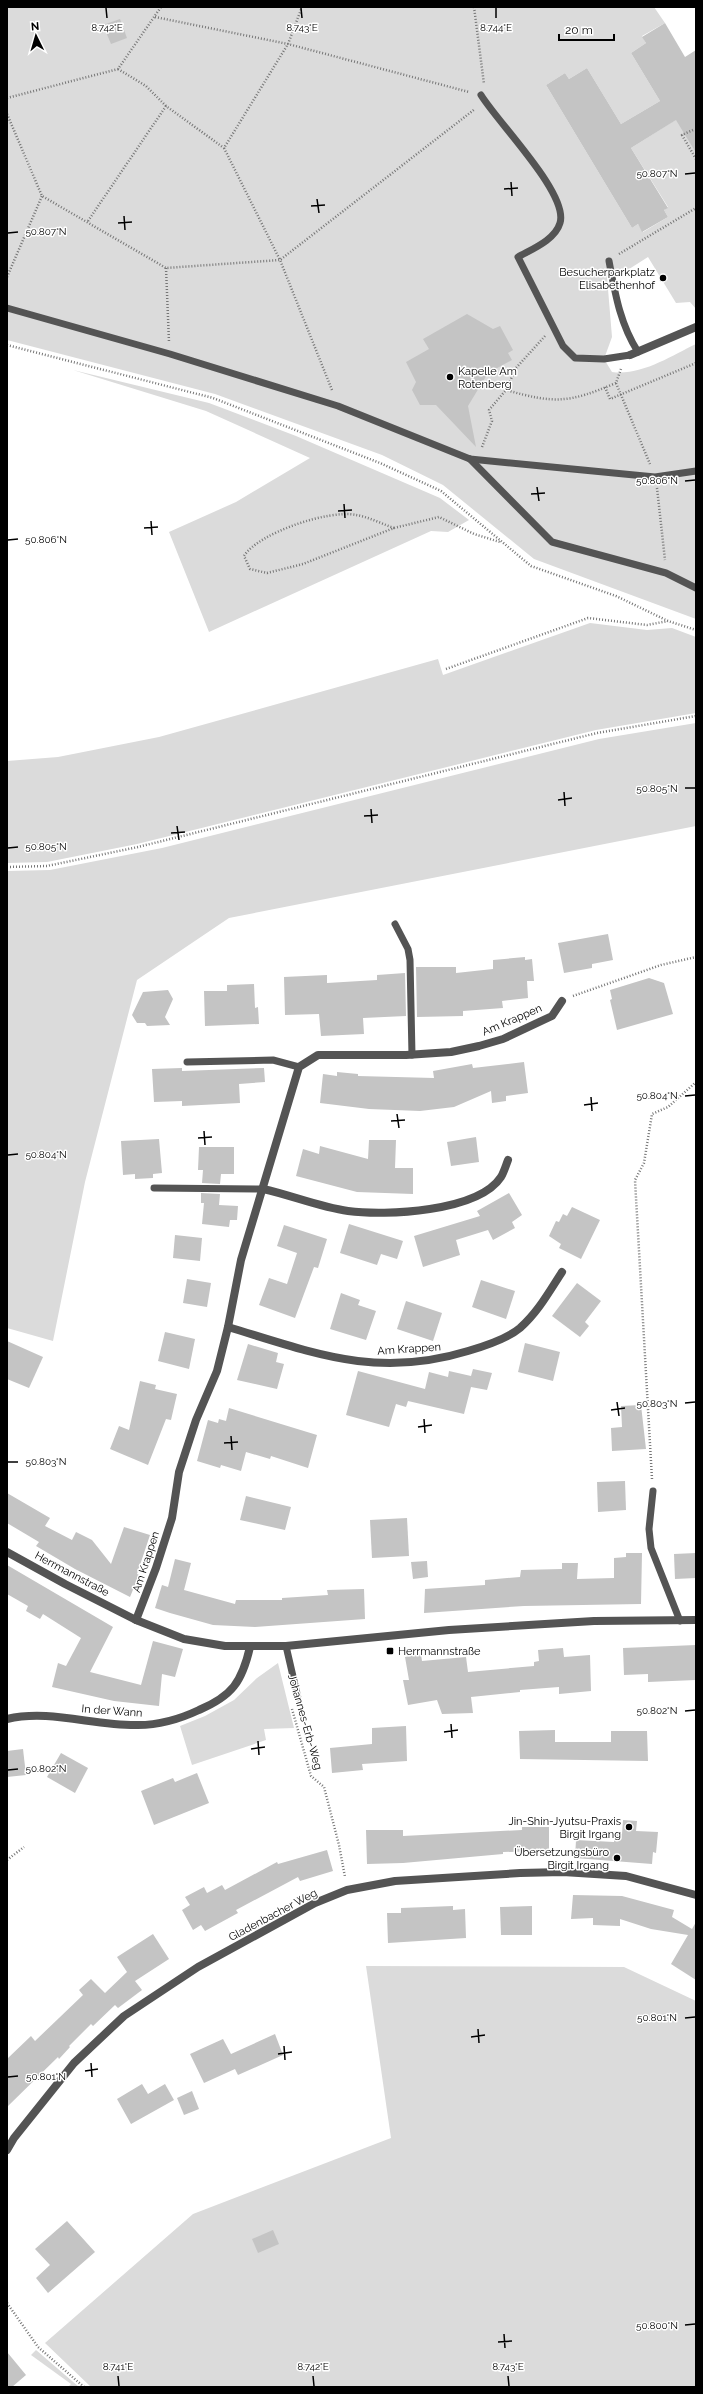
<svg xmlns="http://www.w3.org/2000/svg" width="703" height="2394" font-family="Raleway,sans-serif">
<rect width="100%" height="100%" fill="#fff"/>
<g fill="#dbdbdb">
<path d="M7,7H654L665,23L642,36L646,43L631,53L660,101L621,124L587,68L569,79L565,73L546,85L632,228L638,224L643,232L668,217L664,210L668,207L631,148L677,119L696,153V309L690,302L676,303L648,257L626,271L607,277L612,337L604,359L612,372C641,376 671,356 696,344V619L534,559L443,485L382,455L215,394L7,340Z"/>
<path d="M73,370L209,403L296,436L440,498L469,520L448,532L431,531L209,632L169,532L236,502L310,458L206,411Z"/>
<path d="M590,623L647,630L672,628L696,637V713L596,730L137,844L47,862L7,863V761L58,757L159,737L438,659L443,675Z"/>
<path d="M696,723V826L229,918L137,980L85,1182L53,1341L7,1328V871L50,870L162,848L599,739Z"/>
<path d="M278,1663L294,1728L264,1729L266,1740L192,1765L180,1726L205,1716L234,1700L257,1678Z"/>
<path d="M366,1966L624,1967L696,2001V2387H91L45,2343L193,2214L391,2138Z"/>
<path d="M36,2350L79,2387H68L71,2384L31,2355Z"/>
</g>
<g fill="#c4c4c4">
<path d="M120,19L127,38L111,44L103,25Z"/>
<path d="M665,23L685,57L696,50V153L676,120L631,148L668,208L664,210L668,217L642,232L638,224L632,228L546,85L565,73L569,79L587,68L621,124L660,101L631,53L646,43L642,37Z"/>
<path d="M467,314L493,329L500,326L513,350L508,353L512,360L488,373L468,406L476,447L436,405H420L412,390L416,382L406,362L429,349L423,339Z"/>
<path d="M608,934L613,960L592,964V968L564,973L558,943Z"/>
<path d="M525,957V960L532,959L534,981H527L528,998L502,1001L503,1008L463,1011V1016L417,1017L416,967H456V973L493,969V960Z"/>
<path d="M405,973L406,1016L363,1018L364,1034L321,1036L319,1014L285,1015L284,977L327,975V983L377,980V975Z"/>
<path d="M649,978L664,983L673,1014L617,1030L610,1000L612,999L610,990Z"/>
<path d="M254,984L255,1008L258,1007L259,1024L205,1026L204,991H227V985Z"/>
<path d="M168,990L173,999L165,1017L170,1025L147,1026L145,1023H137L132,1015L143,992Z"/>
<path d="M524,1062L528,1093L506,1096V1101L492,1103L491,1091L454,1107L420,1111L369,1109L320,1103L323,1074L337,1076V1072L358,1074V1076L434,1078L433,1071L472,1064L473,1068Z"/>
<path d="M182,1068V1071L264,1068L265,1082L239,1084L240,1103L182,1106V1101L154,1102L152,1069Z"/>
<path d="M476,1137L479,1162L451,1166L447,1142Z"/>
<path d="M159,1139L162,1173L153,1174V1178L135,1179V1174L123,1175L121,1141Z"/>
<path d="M369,1140H396L395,1168H413V1194L357,1192L296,1176L303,1149L319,1154L320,1146L368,1159Z"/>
<path d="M199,1147H234V1174H221L220,1184L202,1183L203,1170H198Z"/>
<path d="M201,1193L220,1194L219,1205L238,1206L237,1220H230L229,1227L202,1224L204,1203H201Z"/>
<path d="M509,1193L522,1215L512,1222L515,1228L493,1240L488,1230L456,1240L460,1255L423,1267L414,1236L480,1216L477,1211Z"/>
<path d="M572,1207L600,1220L581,1259L559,1248L561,1244L549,1236L556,1221L559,1222L563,1214L567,1216Z"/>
<path d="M349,1224L403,1241L397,1259L381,1254L377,1265L340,1253Z"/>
<path d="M284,1225L327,1239L318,1268L314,1267L295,1318L259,1305L269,1278L287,1284L297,1253L277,1246Z"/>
<path d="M175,1235L202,1238L200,1261L173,1258Z"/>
<path d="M187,1279L211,1283L207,1307L183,1303Z"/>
<path d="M481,1280L515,1291L506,1319L472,1307Z"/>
<path d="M577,1283L601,1301L585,1322L589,1326L580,1337L552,1316Z"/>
<path d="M341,1293L360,1300L358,1305L376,1311L366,1340L330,1329Z"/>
<path d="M406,1301L442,1313L433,1341L397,1329Z"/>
<path d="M165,1332L195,1339L189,1369L158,1361Z"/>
<path d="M7,1341L43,1357L29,1388L7,1379Z"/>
<path d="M525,1343L560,1352L553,1381L518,1372Z"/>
<path d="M248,1344L278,1353L276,1362L284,1364L277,1389L237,1380Z"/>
<path d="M473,1369L492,1373L487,1390L471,1387L464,1414L408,1401L406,1407L396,1404L389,1427L346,1415L358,1371L425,1389L429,1372L448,1377L449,1371L471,1376Z"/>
<path d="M140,1381L156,1385L155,1389L177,1394L171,1420L166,1419L148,1465L110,1449L119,1426L129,1430Z"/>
<path d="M641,1405L646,1449L612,1451L611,1428L622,1427L621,1406Z"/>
<path d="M229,1408L317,1435L308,1468L271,1456L270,1459L246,1452L241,1471L221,1465L220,1468L197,1461L208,1420L218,1423L219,1419L226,1421Z"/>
<path d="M625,1481L626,1510L598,1512L597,1482Z"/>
<path d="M7,1493L50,1518L45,1526L72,1540L76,1532L92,1540L111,1564L124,1527L150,1535L137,1574L139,1575L130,1597L75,1569L36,1546L39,1542L7,1523Z"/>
<path d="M246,1496L291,1507L285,1530L240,1520Z"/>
<path d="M407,1518L409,1556L372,1558L370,1520Z"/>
<path d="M626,1553H642L641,1604L524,1606L424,1613L425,1589L485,1585V1580L520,1577L521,1570L562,1569V1563H578L577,1579L614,1578V1558L626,1557Z"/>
<path d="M696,1553V1578L675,1579L674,1554Z"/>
<path d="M175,1559L191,1563L184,1590L235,1604L236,1600H282V1598L328,1595L327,1590L364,1589L365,1619L255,1627L213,1625L170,1613L155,1608L162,1585L168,1587Z"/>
<path d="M427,1561L428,1577L413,1579L411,1562Z"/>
<path d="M7,1565L113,1627L90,1672L141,1685L153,1641L183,1649L175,1677L162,1674L159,1706L114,1701L52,1687L58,1663L66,1666L81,1638L43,1614L40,1619L26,1611L28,1606L7,1594Z"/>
<path d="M696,1645V1680L648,1682V1674L624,1675L623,1648Z"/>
<path d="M563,1648L564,1657L590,1655L591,1691L559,1694V1687L520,1690V1692L471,1697L473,1713L442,1714L437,1700L408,1705L403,1680H409L405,1657L421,1654L422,1661L466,1657L468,1672L534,1666V1662L539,1661L538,1650Z"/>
<path d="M406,1726L407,1761L362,1764L363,1770L332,1773L330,1748L372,1744V1728Z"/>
<path d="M555,1730V1742H611V1731H647L648,1761L520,1759L519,1731Z"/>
<path d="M23,1749L26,1775L7,1777V1751Z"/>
<path d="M61,1753L88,1768L75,1793L47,1777Z"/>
<path d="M197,1773L209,1803L154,1825L141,1791L173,1778L175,1782Z"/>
<path d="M623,1820L637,1821L636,1831L658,1832L656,1853L653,1852L652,1864L575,1858L576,1840L614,1842L615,1834H622Z"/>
<path d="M522,1827H549V1851L503,1852V1854L403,1863L367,1864L366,1830H403V1836L522,1830Z"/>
<path d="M327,1850L333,1871L300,1881L298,1877L236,1910L238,1913L205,1931L201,1925L193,1930L182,1910L190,1905L185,1897L204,1887L207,1893L222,1885L225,1890L277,1862L278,1864Z"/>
<path d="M573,1895L622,1896L674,1910L672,1917L692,1929L696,1922V1980L671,1964L688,1935L651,1929L620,1919V1926L593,1925V1918L571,1919Z"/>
<path d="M453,1906V1910L465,1909L466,1938L388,1943L387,1913H401V1908Z"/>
<path d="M532,1906V1935H501L500,1907Z"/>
<path d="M153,1934L169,1959L135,1981L142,1990L118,2008L115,2005L93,2026L91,2024L69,2046L70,2047L59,2059L58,2057L7,2107V2059L31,2036L35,2041L83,1995L79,1990L91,1979L105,1993L127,1972L117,1957Z"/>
<path d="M275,2034L283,2055L238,2075L235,2069L204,2083L190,2054L223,2039L231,2054Z"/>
<path d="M142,2084L148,2094L165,2084L174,2100L131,2124L117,2099Z"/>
<path d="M192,2091L199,2109L184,2115L177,2098Z"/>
<path d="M67,2221L95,2252L48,2293L36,2278L50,2265L35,2249Z"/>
<path d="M273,2230L279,2244L258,2253L252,2239Z"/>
<path d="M7,2352L26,2375L12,2387H7Z"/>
</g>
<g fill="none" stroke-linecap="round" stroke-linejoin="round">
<g stroke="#767676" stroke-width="2.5" stroke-dasharray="1 2" stroke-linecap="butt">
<path d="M474,7L484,84"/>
<path d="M155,17L288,44L469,92"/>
<path d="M118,69L146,86L166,106"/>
<path d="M7,98L118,69L161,7"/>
<path d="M7,114L42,196L166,268L280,260L224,148L288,44L302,7"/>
<path d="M693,130L682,135L696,159"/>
<path d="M88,221L166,106L224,148"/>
<path d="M619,254L696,208"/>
<path d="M166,268L169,342"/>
<path d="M7,277L42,196"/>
<path d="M545,336L516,368L506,390C555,404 569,403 616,383"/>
<path d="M7,345L213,398L380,463L441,491L531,566L616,596L668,621L696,630"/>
<path d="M621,369L616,383L650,464"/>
<path d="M605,387L610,399L696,363"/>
<path d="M332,390L280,260L475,109"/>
<path d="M482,447L492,421L489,410L506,390"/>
<path d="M657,488L665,560"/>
<path d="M394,528C382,524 369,517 356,515C330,509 258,533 244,556L250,569L267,573L303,564L394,528L439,517L474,534L500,542"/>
<path d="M446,669L588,618L647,625L668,621"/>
<path d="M7,867L47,866L138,847L597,733L696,716"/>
<path d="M573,996L661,965L696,957"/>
<path d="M652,1479L635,1180L644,1163L652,1114L668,1107L696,1082"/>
<path d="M292,1709L311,1776L324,1787L339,1845L345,1877"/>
<path d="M7,1860L24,1847"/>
<path d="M7,2303L38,2347L84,2387"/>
</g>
<g stroke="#545454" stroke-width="7">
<path d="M481,95C498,123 569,194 560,223C555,240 532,249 518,257L563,346L575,358L604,359L630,355"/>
<path d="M609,261C615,293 620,324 638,352"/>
<path d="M7,308L170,354L338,406L470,459L655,477L696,471"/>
<path d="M470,459L552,542L666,573L696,588"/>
<path d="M395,924L408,949L410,960L412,1055"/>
<path d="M187,1062L273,1060L299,1067"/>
<path d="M154,1188L263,1189"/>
<path d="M653,1491L649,1529L651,1548L680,1621"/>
<path d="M286,1646L298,1698"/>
</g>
<g stroke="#545454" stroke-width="8">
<path d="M630,355L696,327"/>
<path d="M263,1189C291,1195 319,1207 348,1211C385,1216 478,1212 501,1177C504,1172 506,1165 508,1160"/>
<path d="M228,1327C314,1353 377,1379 468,1351C485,1346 507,1339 520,1328C538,1312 549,1292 562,1272"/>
<path d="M136,1620L156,1568L172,1518L179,1472L196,1420L217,1371L228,1327L241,1260L299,1067L318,1055H406L451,1052L479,1046L503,1039L552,1016L562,1001"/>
<path d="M7,1719C50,1709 94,1726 138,1725C159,1725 180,1719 199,1710C232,1696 242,1682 250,1647"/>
<path d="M7,2150L14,2138L74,2063L124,2016L198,1967L315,1903L347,1890L395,1881L520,1873L563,1872L626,1876L696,1895"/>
</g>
<path stroke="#545454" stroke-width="8" d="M7,1552L65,1584L136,1620L184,1639L225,1646H286L449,1630L594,1621L696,1620"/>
</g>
<path fill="none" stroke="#000" stroke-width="1.5" d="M106,8L107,18M301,8L302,18M496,8V18M685,174L695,173M511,182L512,196M504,189L518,188M317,199L319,213M311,206L325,205M124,216L125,230M118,223L132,222M8,233L18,232M685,481L695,480M537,487L539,501M531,494L545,493M344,504L345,518M338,511L352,510M151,521L152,535M144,528L158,527M8,540L18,539M685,788H695M564,792L565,806M558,800L572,798M371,809L372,823M364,816L378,815M177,826L179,840M171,833L185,832M8,848L18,847M685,1096L695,1095M591,1097L592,1111M584,1105L598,1103M397,1114L399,1128M391,1121L405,1120M204,1131L205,1145M198,1138L212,1137M8,1155L18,1154M617,1402L619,1416M685,1403L695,1402M611,1410L625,1408M424,1419L425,1433M418,1427L432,1425M231,1436L232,1450M224,1443L238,1442M8,1462H18M685,1711L695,1710M451,1724L452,1738M444,1732L458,1730M258,1741L259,1755M251,1749L265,1747M8,1770L18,1769M685,2018L695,2017M478,2029L479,2043M471,2037L485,2035M284,2046L285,2060M278,2054L292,2052M91,2063L92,2077M85,2071L98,2069M8,2077L18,2076M685,2325L695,2324M504,2334L505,2348M498,2342L512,2341M118,2376L119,2386M313,2376L314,2386M508,2376L509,2386"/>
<g fill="#000" stroke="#fff" stroke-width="1.5">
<circle cx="663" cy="278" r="4"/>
<circle cx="450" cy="377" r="4"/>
<rect x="386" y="1647" width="8" height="8" rx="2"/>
<circle cx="629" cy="1827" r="4"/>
<circle cx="617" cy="1858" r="4"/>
</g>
<g text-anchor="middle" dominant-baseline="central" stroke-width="3" stroke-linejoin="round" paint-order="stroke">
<g font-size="11" fill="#000" stroke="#fff" text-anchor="end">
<text x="655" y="272">Besucherparkplatz<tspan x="655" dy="13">Elisabethenhof</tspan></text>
<text x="458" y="371" text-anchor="start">Kapelle Am<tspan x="458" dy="13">Rotenberg</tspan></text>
<text x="398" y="1651" text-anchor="start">Herrmannstraße</text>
<text x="621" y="1821">Jin-Shin-Jyutsu-Praxis<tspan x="621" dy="13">Birgit Irgang</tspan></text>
<text x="609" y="1852">Übersetzungsbüro<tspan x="609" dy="13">Birgit Irgang</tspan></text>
</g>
<g font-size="11" fill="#000" stroke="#fff">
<text transform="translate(512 1020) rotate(-23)">Am Krappen</text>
<text transform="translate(409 1349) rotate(-4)">Am Krappen</text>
<text transform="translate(146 1562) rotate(-72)">Am Krappen</text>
<text transform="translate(72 1574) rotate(28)">Herrmannstraße</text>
<text transform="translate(112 1711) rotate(4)">In der Wann</text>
<text transform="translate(305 1722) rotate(74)">Johannes-Erb-Weg</text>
<text transform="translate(273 1915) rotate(-28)">Gladenbacher Weg</text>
</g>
</g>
<g font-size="10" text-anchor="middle" fill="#000" stroke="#fff" stroke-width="3" stroke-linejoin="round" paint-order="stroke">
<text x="107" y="31">8.742°E</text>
<text x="302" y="31">8.743°E</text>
<text x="496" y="31">8.744°E</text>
<text x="657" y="177">50.807°N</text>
<text x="46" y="235">50.807°N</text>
<text x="657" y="484">50.806°N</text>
<text x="46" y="543">50.806°N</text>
<text x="657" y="792">50.805°N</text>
<text x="46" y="850">50.805°N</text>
<text x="657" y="1099">50.804°N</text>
<text x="46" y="1158">50.804°N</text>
<text x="657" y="1407">50.803°N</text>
<text x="46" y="1465">50.803°N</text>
<text x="657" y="1714">50.802°N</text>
<text x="46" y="1772">50.802°N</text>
<text x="657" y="2021">50.801°N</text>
<text x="46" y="2080">50.801°N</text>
<text x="657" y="2329">50.800°N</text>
<text x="118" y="2370">8.741°E</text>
<text x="313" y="2370">8.742°E</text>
<text x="508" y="2370">8.743°E</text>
</g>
<rect width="703" height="2394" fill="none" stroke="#000000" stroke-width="16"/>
<g transform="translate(36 36) rotate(355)" stroke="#ffffff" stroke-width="3" paint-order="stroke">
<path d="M0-3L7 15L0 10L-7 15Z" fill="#000000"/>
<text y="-6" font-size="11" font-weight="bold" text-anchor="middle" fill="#000000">N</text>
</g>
<path d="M559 34v6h55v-6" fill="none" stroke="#000000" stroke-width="2"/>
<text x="565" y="34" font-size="12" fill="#000000" stroke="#ffffff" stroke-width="3" paint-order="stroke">20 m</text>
</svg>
